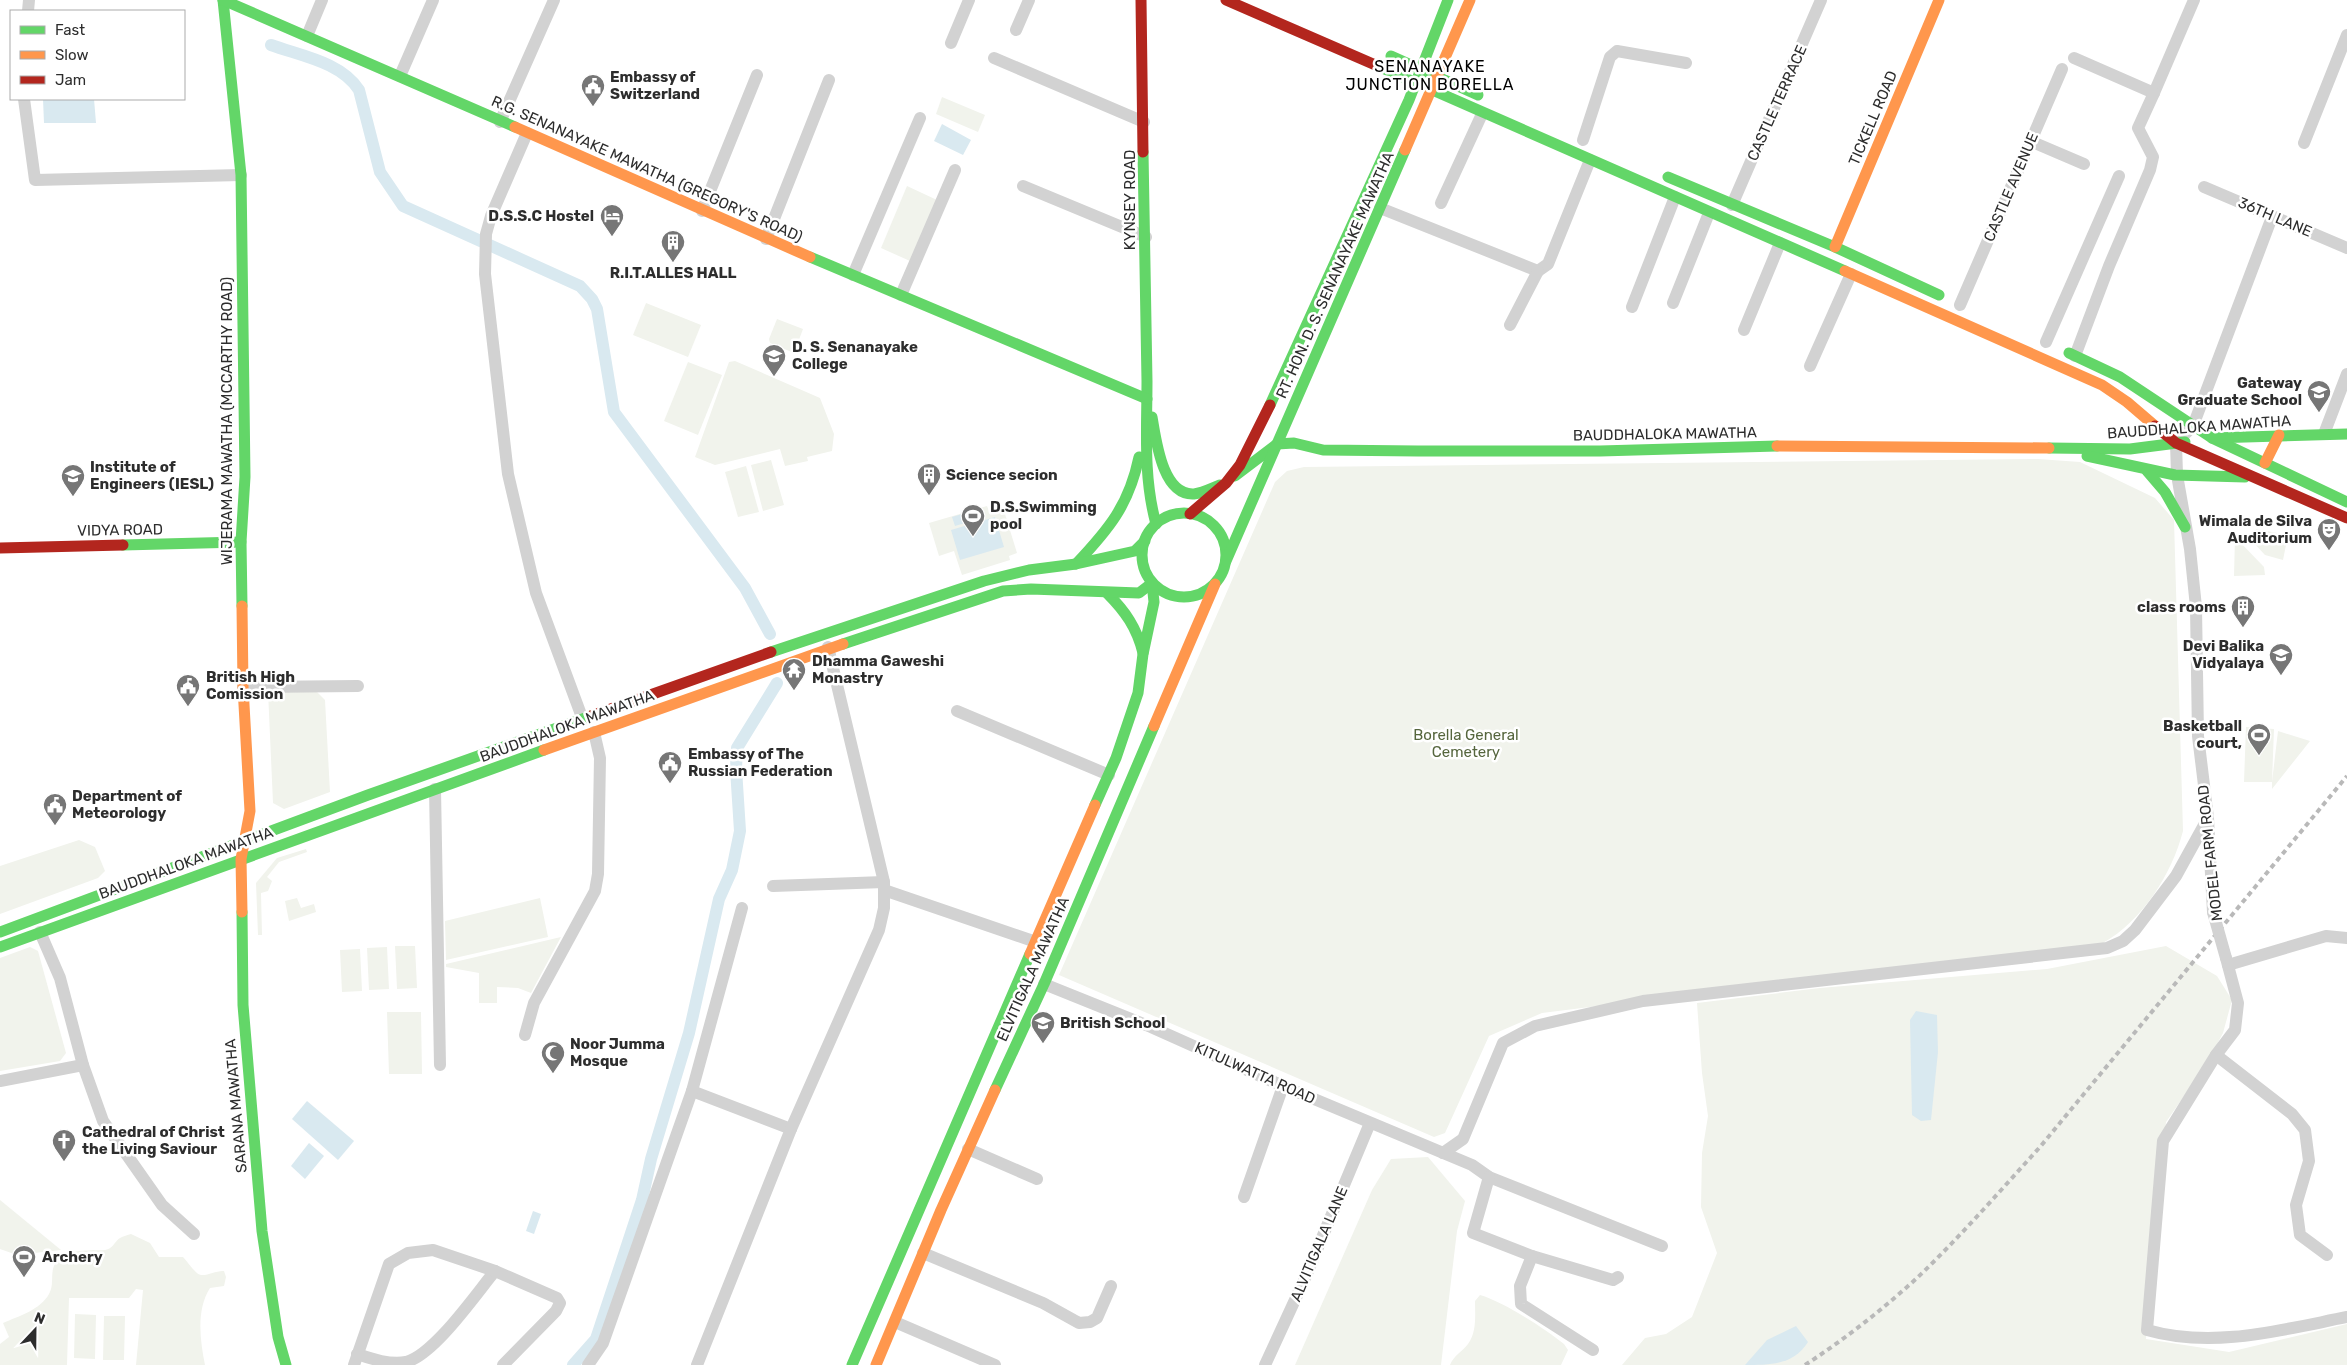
<svg xmlns="http://www.w3.org/2000/svg" width="2347" height="1365" font-family="Rubik,sans-serif">
<rect width="100%" height="100%" fill="#fff"/>
<g fill="#f1f3ec">
<path d="M942,97L985,115L978,132L936,114Z"/>
<path d="M907,186L937,200L910,261L881,248Z"/>
<path d="M646,303L701,325L688,357L633,335Z"/>
<path d="M777,319L803,329L794,353L770,343L769,339Z"/>
<path d="M735,361L820,398L834,434L832,451L807,457L808,461L785,466L780,449L715,465L695,457L729,362Z"/>
<path d="M688,362L722,375L698,435L664,421Z"/>
<path d="M2038,459L2080,462L2155,498L2174,520L2183,831C2172,874 2142,921 2103,943L1542,1013L1489,1036L1445,1133L1434,1137L1059,975L1275,482L1287,471L1304,467Z"/>
<path d="M771,460L784,505L763,511L751,465Z"/>
<path d="M746,466L759,512L738,517L725,472Z"/>
<path d="M987,506L989,511L999,508L1001,515L1005,514L1017,553L1009,556L1010,560L962,575L954,551L939,556L929,523Z"/>
<path d="M2256,529L2288,535L2283,560L2265,555L2254,543Z"/>
<path d="M2235,537L2264,567L2265,575L2234,576Z"/>
<path d="M268,691L317,692L325,700L330,792L284,809L273,803Z"/>
<path d="M2246,727L2274,729L2272,782L2278,731L2310,741L2272,789V782H2244Z"/>
<path d="M79,840L95,847L105,871L98,878L0,914V866Z"/>
<path d="M306,849L307,852L279,862L267,877L272,881L268,891L261,893L262,935H258L256,883L277,858Z"/>
<path d="M297,898L301,908L314,904L316,912L289,921L285,901Z"/>
<path d="M540,898L548,937L446,960L445,921Z"/>
<path d="M561,937L531,993L518,988L497,987V1003H479V973L446,967V964Z"/>
<path d="M395,946H415L417,988L397,989Z"/>
<path d="M2166,946L2217,976L2232,1000L2223,1033L2207,1063L2166,1122L2146,1339L2229,1352L2347,1324V1365H1622L1645,1338L1666,1334L1692,1317L1717,1253L1701,1207L1702,1153L1708,1116L1702,1073L1697,1003L1820,988L2047,969Z"/>
<path d="M30,947L38,951L66,1053L60,1061L0,1071V958Z"/>
<path d="M387,947L389,989L369,990L367,948Z"/>
<path d="M360,949L362,991L342,992L340,950Z"/>
<path d="M387,1012H421L422,1074H389Z"/>
<path d="M1428,1157L1465,1201L1457,1231L1441,1365H1295L1372,1190L1391,1159Z"/>
<path d="M0,1200L61,1250L17,1255L0,1249Z"/>
<path d="M131,1234L150,1243L159,1257H183C188,1262 191,1268 197,1273C203,1279 215,1270 224,1271L226,1277L224,1286L210,1288C196,1310 200,1340 205,1365H136L143,1290L136,1289L129,1298H69L67,1365H0V1344L9,1337L3,1323C19,1316 40,1310 49,1294C56,1282 47,1268 60,1259C74,1248 90,1251 105,1250C113,1249 114,1242 120,1238C123,1236 128,1235 131,1234Z"/>
<path d="M1480,1295C1504,1302 1544,1328 1564,1344L1568,1350L1561,1365H1450C1454,1355 1462,1352 1468,1344C1477,1332 1475,1315 1475,1301Z"/>
<path d="M75,1314L96,1315L95,1359L74,1358Z"/>
<path d="M104,1316H125L124,1360H103Z"/>
</g>
<g fill="#d9e9f0">
<path d="M43,99H94L96,123H44Z"/>
<path d="M942,124L971,140L963,155L934,141Z"/>
<path d="M982,508L985,517L955,526L952,517Z"/>
<path d="M995,517L1004,547L960,560L951,530Z"/>
<path d="M1916,1011L1937,1015L1938,1052L1931,1120L1921,1121L1912,1115L1910,1020Z"/>
<path d="M307,1101L354,1141L338,1160L292,1119Z"/>
<path d="M309,1143L324,1156L305,1179L291,1166Z"/>
<path d="M533,1211L541,1214L534,1234L526,1231Z"/>
<path d="M1796,1326L1808,1342C1794,1365 1770,1365 1745,1365L1767,1340Z"/>
</g>
<g fill="none" stroke-linecap="round" stroke-linejoin="round">
<g stroke="#d9e9f0" stroke-width="12">
<path d="M271,45C301,56 341,62 359,90L380,172L403,206L580,286L592,299L597,309L614,412L745,588L770,634"/>
<path d="M573,1365L596,1339L642,1200L651,1159L689,1033L719,899L732,870L740,831L736,769L737,748L777,683"/>
</g>
<g stroke="#d2d2d2" stroke-width="12">
<path d="M28,11L29,0"/>
<path d="M1016,30L1029,0"/>
<path d="M307,36L322,0"/>
<path d="M951,43L969,0"/>
<path d="M994,58L1144,122"/>
<path d="M2074,58L2154,93L2194,0"/>
<path d="M400,76L433,0"/>
<path d="M24,99L35,180L241,175"/>
<path d="M500,122L554,0"/>
<path d="M527,133L491,216L486,234L485,274L508,474L536,593L583,720"/>
<path d="M1583,140L1610,57L1617,51L1686,63"/>
<path d="M2030,141L2084,164"/>
<path d="M2304,143L2347,35"/>
<path d="M1023,186L1146,237"/>
<path d="M2204,187L2347,248"/>
<path d="M1441,203L1482,114"/>
<path d="M1732,205L1821,0"/>
<path d="M1380,208L1538,271L1548,264L1590,160"/>
<path d="M702,211L757,75"/>
<path d="M766,239L829,80"/>
<path d="M853,275L920,118"/>
<path d="M901,295L955,170"/>
<path d="M1673,303L1709,213"/>
<path d="M1960,305L2062,69"/>
<path d="M1632,307L1675,197"/>
<path d="M1510,325L1538,271"/>
<path d="M1744,330L1780,243"/>
<path d="M2046,342L2119,176"/>
<path d="M2075,356L2109,266L2150,170L2153,157L2138,128L2154,93"/>
<path d="M1810,366L1851,274"/>
<path d="M2324,434L2347,374"/>
<path d="M243,687L358,686"/>
<path d="M957,711L1109,775"/>
<path d="M435,789L440,1065"/>
<path d="M773,886L884,882"/>
<path d="M884,890L1036,942"/>
<path d="M2213,912L2208,818L2198,736L2196,607L2190,549L2177,475L2176,443L2193,426L2272,217"/>
<path d="M40,932L60,978L83,1065L103,1121L162,1205L194,1234"/>
<path d="M2226,958L2238,1003L2235,1030L2216,1055L2163,1141L2147,1330C2213,1349 2281,1330 2347,1317"/>
<path d="M2228,965L2326,936L2347,938"/>
<path d="M1044,984L1151,1027L1283,1086L1472,1165L1489,1177L1662,1246"/>
<path d="M525,1035L534,1003L595,891L598,874L600,758L594,732"/>
<path d="M2216,1055L2292,1114L2305,1130L2309,1161L2296,1205L2300,1235L2327,1255"/>
<path d="M0,1081L83,1065"/>
<path d="M692,1091L791,1129"/>
<path d="M968,1149L1037,1179"/>
<path d="M1443,1153L1463,1139L1503,1043L1535,1026L1643,1001L2107,948L2123,941L2135,930L2176,876L2208,818"/>
<path d="M1489,1177L1473,1233L1532,1256L1613,1280L1618,1277"/>
<path d="M1244,1197L1283,1086"/>
<path d="M923,1253L1043,1303L1079,1323L1090,1322L1097,1318L1111,1286"/>
<path d="M1532,1256L1520,1286L1521,1304L1593,1350"/>
<path d="M895,1322L995,1365"/>
<path d="M357,1354C372,1359 390,1365 406,1362C434,1355 476,1294 495,1271"/>
<path d="M354,1365L389,1264L408,1253L433,1250L495,1271L557,1298L560,1303L556,1311L503,1365"/>
<path d="M588,1365L603,1343L692,1091L742,908"/>
<path d="M697,1365L791,1129L879,930L884,908V882L828,647"/>
<path d="M1265,1365L1306,1276L1370,1123"/>
</g>
<g stroke="#63d668" stroke-width="11">
<path d="M223,0L241,175L245,477L241,542L242,606"/>
<path d="M223,0L515,127"/>
<path d="M1391,56L1478,95"/>
<path d="M1380,67L1845,271"/>
<path d="M1143,152C1144,228 1146,304 1147,381C1147,430 1143,476 1156,524"/>
<path d="M1668,177L1835,247L1939,295"/>
<path d="M810,257L1147,399"/>
<path d="M2069,353L2120,377L2212,438L2347,502"/>
<path d="M1270,405L1409,100L1448,0"/>
<path d="M1152,417C1156,439 1162,496 1194,494C1203,493 1212,488 1220,485"/>
<path d="M2212,438L2347,434"/>
<path d="M2049,448L2130,449L2185,442"/>
<path d="M2087,456L2175,475L2245,477"/>
<path d="M2147,471L2165,492L2185,527"/>
<path d="M1235,476L1277,444L1294,443L1323,450L1418,451H1600L1777,446"/>
<circle cx="1184" cy="555" r="42"/>
<path d="M123,545L241,542"/>
<path d="M1226,561L1405,150"/>
<path d="M1076,564C1109,529 1129,505 1139,457"/>
<path d="M1107,593C1125,611 1137,628 1143,653"/>
<path d="M843,644L1003,591L1031,589L1139,593L1152,583"/>
<path d="M771,652L984,581L1029,570L1076,564L1135,551L1145,541"/>
<path d="M1095,805L1116,758L1138,693L1143,654L1154,602L1152,583"/>
<path d="M242,912L243,1005L262,1231L278,1337L286,1365"/>
<path d="M0,932L368,795L591,716"/>
<path d="M0,947L544,750"/>
<path d="M995,1090L1044,984L1154,726"/>
<path d="M852,1365L1030,954"/>
</g>
<g stroke="#ff974d" stroke-width="11">
<path d="M515,127L810,257"/>
<path d="M1405,150L1470,0"/>
<path d="M1835,247L1939,0"/>
<path d="M1845,271L2102,385L2127,402L2155,426"/>
<path d="M1777,446L2049,448"/>
<path d="M2265,463L2279,435"/>
<path d="M1154,726L1215,584"/>
<path d="M544,750L843,644"/>
<path d="M242,912L241,859L250,811L243,687L242,606"/>
<path d="M1030,954L1095,805"/>
<path d="M876,1365L941,1210L995,1090"/>
</g>
<g stroke="#b3261e" stroke-width="11">
<path d="M1141,0L1143,152"/>
<path d="M1226,0L1380,67"/>
<path d="M2155,426L2176,443L2347,518"/>
<path d="M1190,514L1226,483L1240,465L1270,405"/>
<path d="M0,548L123,545"/>
<path d="M591,716L771,652"/>
</g>
<path stroke="#b9b9b9" stroke-width="4" stroke-dasharray="5 4" stroke-linecap="butt" d="M1805,1365C1845,1339 1882,1310 1917,1278C1960,1237 2000,1191 2040,1147L2347,776"/>
<path stroke="#d2d2d2" stroke-width="12" d="M2213,912L2226,958"/>
</g>
<defs>
<g id="civic-pin" transform="scale(1.25)"><path d="M0 17L-7.5 6A9.5 9.5 0 1 1 7.5 6Z" fill="#767676" stroke="#fff"/><path d="M-.6-6.5H3V-4.5H.6V-3L4-1V1h2V6H-6V1h2V-1L-.6-3ZM-1.2 2.5V6h2.4V2.5Z" fill="#fff"/></g>
<g id="hotel-pin" transform="scale(1.25)"><path d="M0 17L-7.5 6A9.5 9.5 0 1 1 7.5 6Z" fill="#767676" stroke="#fff"/><path d="M-6-4.5h1.5V1H6V5H4.5V3h-9V5H-6ZM-4 0a1.8 1.8 0 1 1 3.6 0ZM.5 0V-2.5h3Q6-2.5 6 0Z" fill="#fff"/></g>
<g id="building-pin" transform="scale(1.25)"><path d="M0 17L-7.5 6A9.5 9.5 0 1 1 7.5 6Z" fill="#767676" stroke="#fff"/><path d="M-4-6H4V6H1V3H-1V6H-4ZM-2.5-4.3h1.7v1.8h-1.7ZM.8-4.3h1.7v1.8H.8ZM-2.5-1h1.7V.8h-1.7ZM.8-1h1.7V.8H.8Z" fill="#fff"/></g>
<g id="school-pin" transform="scale(1.25)"><path d="M0 17L-7.5 6A9.5 9.5 0 1 1 7.5 6Z" fill="#767676" stroke="#fff"/><path d="M0-5L7-2L0 1L-7-2ZM-4 1L0 2.5L4 1V4Q0 6-4 4Z" fill="#fff"/></g>
<g id="university-pin" transform="scale(1.25)"><path d="M0 17L-7.5 6A9.5 9.5 0 1 1 7.5 6Z" fill="#767676" stroke="#fff"/><path d="M0-5L7-2L0 1L-7-2ZM-4 1L0 2.5L4 1V4Q0 6-4 4Z" fill="#fff"/></g>
<g id="stadium-pin" transform="scale(1.25)"><path d="M0 17L-7.5 6A9.5 9.5 0 1 1 7.5 6Z" fill="#767676" stroke="#fff"/><path d="M0-5a6.5 5 0 1 0 0 10a6.5 5 0 1 0 0-10ZM-3.5-1.8h7v3.6h-7Z" fill="#fff"/></g>
<g id="theatre-pin" transform="scale(1.25)"><path d="M0 17L-7.5 6A9.5 9.5 0 1 1 7.5 6Z" fill="#767676" stroke="#fff"/><path d="M-5-5.5Q0-4 5-5.5V0Q5 5 0 6Q-5 5-5 0ZM-3.3-2.5H-1v1.5H-3.3ZM1-2.5H3.3v1.5H1ZM-2.8 1Q0 5.5 2.8 1Z" fill="#fff"/></g>
<g id="temple-pin" transform="scale(1.25)"><path d="M0 17L-7.5 6A9.5 9.5 0 1 1 7.5 6Z" fill="#767676" stroke="#fff"/><path d="M0-6L5-2H3V0L6.5 2.5H4V6H1.5V3h-3V6H-4V2.5H-6.5L-3 0V-2H-5Z" fill="#fff"/></g>
<g id="mosque-pin" transform="scale(1.25)"><path d="M0 17L-7.5 6A9.5 9.5 0 1 1 7.5 6Z" fill="#767676" stroke="#fff"/><path d="M3.5-4.9A6 6 0 1 0 3.5 4.9A5 5 0 1 1 3.5-4.9Z" fill="#fff"/></g>
<g id="church-pin" transform="scale(1.25)"><path d="M0 17L-7.5 6A9.5 9.5 0 1 1 7.5 6Z" fill="#767676" stroke="#fff"/><path d="M-1.2-6h2.4v3.5h3.3v2.4h-3.3V6h-2.4V-.1h-3.3v-2.4h3.3Z" fill="#fff"/></g>
</defs>
<g fill-rule="evenodd">
<use href="#civic-pin" x="593" y="86"/>
<use href="#hotel-pin" x="612" y="216"/>
<use href="#building-pin" x="673" y="242"/>
<use href="#school-pin" x="774" y="356"/>
<use href="#university-pin" x="2319" y="392"/>
<use href="#building-pin" x="929" y="475"/>
<use href="#school-pin" x="73" y="476"/>
<use href="#stadium-pin" x="973" y="516"/>
<use href="#theatre-pin" x="2329" y="530"/>
<use href="#building-pin" x="2243" y="607"/>
<use href="#school-pin" x="2281" y="655"/>
<use href="#temple-pin" x="794" y="670"/>
<use href="#civic-pin" x="188" y="686"/>
<use href="#stadium-pin" x="2259" y="735"/>
<use href="#civic-pin" x="670" y="763"/>
<use href="#civic-pin" x="55" y="805"/>
<use href="#school-pin" x="1043" y="1023"/>
<use href="#mosque-pin" x="553" y="1053"/>
<use href="#church-pin" x="64" y="1141"/>
<use href="#stadium-pin" x="24" y="1257"/>
</g>
<g text-anchor="middle" dominant-baseline="central" stroke-width="5" stroke-linejoin="round" paint-order="stroke">
<g font-size="15" font-weight="bold" fill="#2d2d2d" stroke="#fff" text-anchor="start">
<text x="610" y="77">Embassy of<tspan x="610" dy="17">Switzerland</tspan></text>
<text x="594" y="216" text-anchor="end">D.S.S.C Hostel</text>
<text x="673" y="273" text-anchor="middle">R.I.T.ALLES HALL</text>
<text x="792" y="347">D. S. Senanayake<tspan x="792" dy="17">College</tspan></text>
<text x="2302" y="383" text-anchor="end">Gateway<tspan x="2302" dy="17">Graduate School</tspan></text>
<text x="90" y="467">Institute of<tspan x="90" dy="17">Engineers (IESL)</tspan></text>
<text x="946" y="475">Science secion</text>
<text x="990" y="507">D.S.Swimming<tspan x="990" dy="17">pool</tspan></text>
<text x="2312" y="521" text-anchor="end">Wimala de Silva<tspan x="2312" dy="17">Auditorium</tspan></text>
<text x="2226" y="607" text-anchor="end">class rooms</text>
<text x="2264" y="646" text-anchor="end">Devi Balika<tspan x="2264" dy="17">Vidyalaya</tspan></text>
<text x="812" y="661">Dhamma Gaweshi<tspan x="812" dy="17">Monastry</tspan></text>
<text x="206" y="677">British High<tspan x="206" dy="17">Comission</tspan></text>
<text x="2242" y="726" text-anchor="end">Basketball<tspan x="2242" dy="17">court,</tspan></text>
<text x="688" y="754">Embassy of The<tspan x="688" dy="17">Russian Federation</tspan></text>
<text x="72" y="796">Department of<tspan x="72" dy="17">Meteorology</tspan></text>
<text x="1060" y="1023">British School</text>
<text x="570" y="1044">Noor Jumma<tspan x="570" dy="17">Mosque</tspan></text>
<text x="82" y="1132">Cathedral of Christ<tspan x="82" dy="17">the Living Saviour</tspan></text>
<text x="42" y="1257">Archery</text>
</g>
<g font-size="15" fill="#2d2d2d" stroke="#fff">
<text transform="translate(1777 103) rotate(-66)">CASTLE TERRACE</text>
<text transform="translate(1873 118) rotate(-67)">TICKELL ROAD</text>
<text transform="translate(647 169) rotate(24)">R.G. SENANAYAKE MAWATHA (GREGORY'S ROAD)</text>
<text transform="translate(2011 187) rotate(-67)">CASTLE AVENUE</text>
<text transform="translate(1130 200) rotate(-90)">KYNSEY ROAD</text>
<text transform="translate(2275 217) rotate(23)">36TH LANE</text>
<text transform="translate(1335 275) rotate(-66)">RT. HON. D. S. SENANAYAKE MAWATHA</text>
<text transform="translate(227 421) rotate(-90)">WIJERAMA MAWATHA (MCCARTHY ROAD)</text>
<text transform="translate(2199 427) rotate(-4)">BAUDDHALOKA MAWATHA</text>
<text transform="translate(1665 434) rotate(-1)">BAUDDHALOKA MAWATHA</text>
<text transform="translate(120 530) rotate(-1)">VIDYA ROAD</text>
<text transform="translate(567 726) rotate(-20)">BAUDDHALOKA MAWATHA</text>
<text transform="translate(2210 853) rotate(-96)">MODEL FARM ROAD</text>
<text transform="translate(186 863) rotate(-20)">BAUDDHALOKA MAWATHA</text>
<text transform="translate(1033 969) rotate(-66)">ELVITIGALA MAWATHA</text>
<text transform="translate(1255 1073) rotate(24)">KITULWATTA ROAD</text>
<text transform="translate(236 1106) rotate(-95)">SARANA MAWATHA</text>
<text transform="translate(1319 1244) rotate(-67)">ALVITIGALA LANE</text>
</g>
<g font-size="15" fill="#56663e" stroke="#fff">
<text x="1466" y="735">Borella General<tspan x="1466" dy="17">Cemetery</tspan></text>
</g>
<g font-size="16" letter-spacing="1" fill="#000" stroke="#fff">
<text x="1430" y="66">SENANAYAKE<tspan x="1430" dy="18">JUNCTION BORELLA</tspan></text>
</g>
</g>
<rect x="10" y="10" width="175" height="90" fill="#ffffff" stroke="#ababab"/>
<rect x="20" y="26" width="25" height="8" fill="#63d668" stroke="#ababab"/>
<text x="55" y="35" font-size="15" fill="#2d2d2d">Fast</text>
<rect x="20" y="51" width="25" height="8" fill="#ff974d" stroke="#ababab"/>
<text x="55" y="60" font-size="15" fill="#2d2d2d">Slow</text>
<rect x="20" y="76" width="25" height="8" fill="#b3261e" stroke="#ababab"/>
<text x="55" y="85" font-size="15" fill="#2d2d2d">Jam</text>
<g transform="translate(35 1330) rotate(22)" stroke="#ffffff" stroke-width="4" paint-order="stroke">
<path d="M0-4L9 19L0 12L-9 19Z" fill="#2d2d2d"/>
<text y="-8" font-size="14" font-weight="bold" text-anchor="middle" fill="#2d2d2d">N</text>
</g>
</svg>
